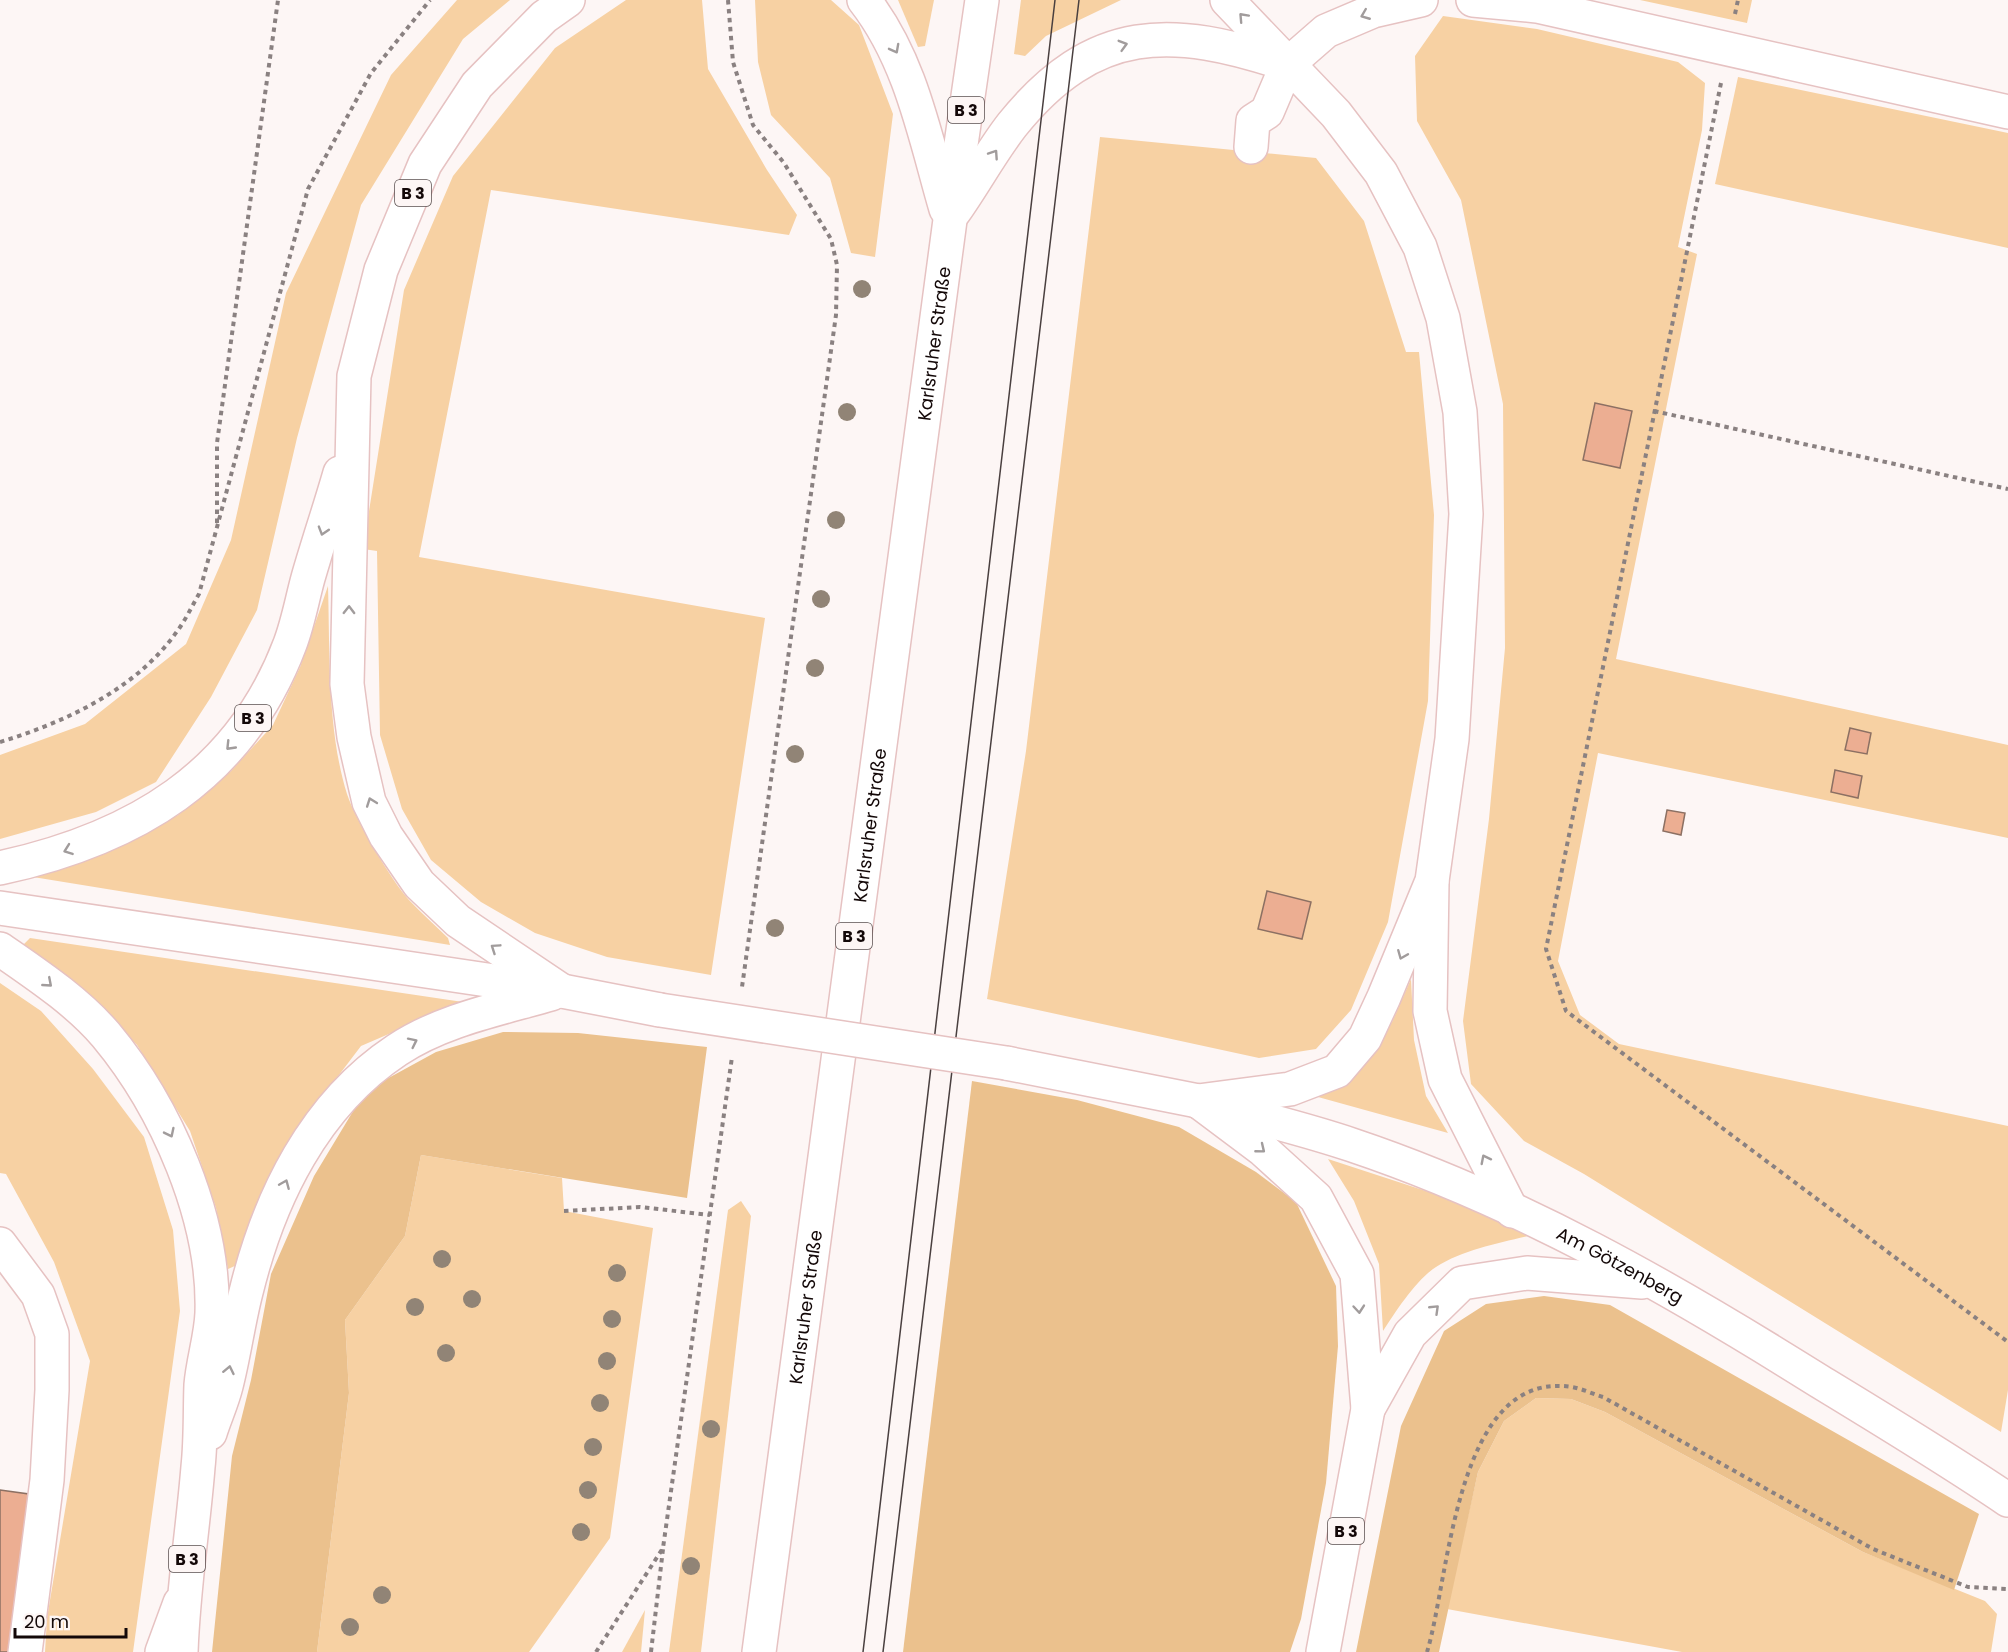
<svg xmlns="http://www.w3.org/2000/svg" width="2008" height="1652" font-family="Poppins,sans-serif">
<rect width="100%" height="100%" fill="#fdf6f5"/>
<g fill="#f7d1a3">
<path d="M457,0H510L463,39L361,205L297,438L257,610L211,697L156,782L96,812L0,839V755L85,724L186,644L231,540L286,293L391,75Z"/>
<path d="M626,0H702L708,69L767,170L797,215L789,235L491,190L419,557L765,618L711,975L607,957L535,933L481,902L431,860L402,809L380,735L377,551L363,549L404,290L453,176L555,48Z"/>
<path d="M755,0H831L859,25L893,114L875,257L851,253L830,178L771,115L758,62Z"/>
<path d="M898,0H934L925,46L918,47Z"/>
<path d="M1021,0H1121L1046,36L1025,56L1014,54Z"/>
<path d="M1640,0H1752L1747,23Z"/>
<path d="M1443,16L1537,29L1678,62L1705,83L1702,130L1678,247L1697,254L1616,659L2008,745V838L1598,753L1558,961L1580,1015L1619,1044L2008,1126V1390L2001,1432L1584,1174L1524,1141L1471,1084L1463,1021L1489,819L1505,648L1503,404L1461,200L1417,121L1415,56Z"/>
<path d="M1738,77L2008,133V248L1715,184Z"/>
<path d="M1100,137L1316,158L1364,221L1406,352H1419L1434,515L1428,701L1388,922L1351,1010L1316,1049L1259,1058L987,999L1026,751Z"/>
<path d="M328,586C330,652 327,730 347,794C355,819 391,880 409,900C421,913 435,925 448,938L450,945L33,877L120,843L178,815L231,771L273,725L300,667Z"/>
<path d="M30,938L463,1002L361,1046L288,1142L252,1214L237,1265L228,1269L216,1208L190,1131L137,1045L76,984L23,945Z"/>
<path d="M1411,979L1414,1040L1426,1096L1448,1133L1318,1097L1367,1062L1392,1022Z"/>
<path d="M0,983L41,1011L93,1069L144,1137L173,1230L180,1311L133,1652H45L47,1618L90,1361L54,1262L6,1174L0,1173Z"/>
<path d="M421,1155L562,1178L564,1211L653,1228L610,1538L529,1652H317L349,1393L345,1320L405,1236Z"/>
<path d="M1328,1159L1429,1192L1532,1235C1500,1243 1464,1249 1436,1267C1416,1280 1396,1311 1383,1331L1379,1264L1354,1201Z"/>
<path d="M741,1201L751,1216L701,1652H669L728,1210Z"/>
<path d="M1536,1398L1571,1399L1605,1412L1863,1552L1985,1601L1997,1614L1991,1652H1682L1447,1609L1478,1472L1504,1421Z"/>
<path d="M645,1610L641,1652H622Z"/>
</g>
<g fill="#ebc18d">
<path d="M503,1032L578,1033L707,1047L687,1198L421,1155L405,1236L345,1320L349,1393L317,1652H212L232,1456L251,1380L271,1274L314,1176L358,1103L383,1081L436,1052Z"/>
<path d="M972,1081L1077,1100L1179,1127L1256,1172L1296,1202L1336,1286L1338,1346L1326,1483L1301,1619L1290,1652H903Z"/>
<path d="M1544,1296L1610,1305L1979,1514L1954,1590L1863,1552L1605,1412L1571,1399L1536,1398L1504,1421L1478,1472L1439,1652H1356L1401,1426L1444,1331L1486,1304Z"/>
</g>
<g fill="#ecae92" stroke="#8c7063" stroke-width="1.5">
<path d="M1595,403L1632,411L1620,468L1583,460Z"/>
<path d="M1850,728L1871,733L1867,754L1845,750Z"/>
<path d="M1835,770L1862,776L1858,798L1831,792Z"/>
<path d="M1667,810L1685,813L1681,835L1663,831Z"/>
<path d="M1267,891L1311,902L1302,939L1258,929Z"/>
<path d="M0,1490L36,1495L13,1652H0Z"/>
</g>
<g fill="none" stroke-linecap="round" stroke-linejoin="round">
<g stroke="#e6c2c2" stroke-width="36">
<g id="minor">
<path d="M1473,0L1537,6L2008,112"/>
<path d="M1251,147L1253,121L1267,112L1287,65L1326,31L1373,11L1421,0"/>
<path d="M1432,882L1430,1011L1445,1079L1512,1211"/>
<path id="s1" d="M1199,1102C1250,1116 1302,1128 1352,1145C1519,1201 1671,1288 1819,1381C1883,1420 1946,1458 2008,1500"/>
<path d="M0,1244L38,1295L52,1334V1390L47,1480L25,1652"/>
<path d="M1368,1409L1410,1334L1462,1283L1527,1273L1642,1282"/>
<path d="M162,1652L180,1603"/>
</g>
</g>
<g stroke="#e6c2c2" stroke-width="36">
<g id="major">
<path d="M864,0C911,60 925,137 946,209"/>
<path d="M954,212C974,184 991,152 1012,125C1094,23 1172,26 1286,64"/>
<path d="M0,868C133,839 240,777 290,644C298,623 302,600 308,578C318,543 330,508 340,473"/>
<path d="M0,908L562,991L660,1010"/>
<path d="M0,949C36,974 77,1001 106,1035C166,1107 215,1218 212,1313C211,1337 203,1361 201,1385C200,1412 201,1440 198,1467C193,1529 183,1590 181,1652"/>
<path d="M562,991L458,921L419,884L386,836L369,802L354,737L347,684L354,376L381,270L425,164L477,85L544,17L568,0"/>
<path d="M1006,1063L1198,1101L1290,1089L1337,1071L1365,1038L1384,997L1432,881L1452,739L1466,514L1460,412L1443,318L1420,247L1381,173L1336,114L1227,0"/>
<path d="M1198,1101L1262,1149L1316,1198L1357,1274L1368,1409L1323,1652"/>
<path d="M210,1433C215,1417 222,1402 226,1386C234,1355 238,1323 246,1292C269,1198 314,1105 397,1050C442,1020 499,1009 551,994"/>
<path id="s2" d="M759,1652L950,220L982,0"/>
</g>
</g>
<g stroke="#8a8181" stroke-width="4" stroke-dasharray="4.5 4.5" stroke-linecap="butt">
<path d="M728,0L733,62L753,125L784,163L831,239L837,265L836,315L742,987"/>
<path d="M1735,14L1738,0"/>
<path d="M1721,83L1546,949L1566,1011L2008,1342"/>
<path d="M1654,411L2008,489"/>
<path d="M217,523V443L278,0"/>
<path d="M0,742C66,722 137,689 178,630C186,619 192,606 199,594L308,189L371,73L430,0"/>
<path d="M564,1211L640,1207L710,1215"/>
<path d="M596,1652L663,1548L732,1057"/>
<path d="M651,1652L663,1549"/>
<path d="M1427,1652C1450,1577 1455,1369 1572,1387C1583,1389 1593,1394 1603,1397L1873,1549L1968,1587L2008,1589"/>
</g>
<use href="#minor" stroke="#fff" stroke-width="33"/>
<use href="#major" stroke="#fff" stroke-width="33"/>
<g stroke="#493f3f" stroke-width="1.5">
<path d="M863,1652L1055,0"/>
<path d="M883,1652L1079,0"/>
</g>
<g stroke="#e6c2c2" stroke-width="36" stroke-linecap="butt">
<path id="major-bridge" d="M660,1010L1006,1063"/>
</g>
<use href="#major-bridge" stroke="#fff" stroke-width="33"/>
</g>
<g fill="#918476">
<circle cx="862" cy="289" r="9"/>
<circle cx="847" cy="412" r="9"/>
<circle cx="836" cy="520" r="9"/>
<circle cx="821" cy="599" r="9"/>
<circle cx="815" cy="668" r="9"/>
<circle cx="795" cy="754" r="9"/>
<circle cx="775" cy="928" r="9"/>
<circle cx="442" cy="1259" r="9"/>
<circle cx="617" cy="1273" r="9"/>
<circle cx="472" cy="1299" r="9"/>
<circle cx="415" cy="1307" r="9"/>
<circle cx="612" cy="1319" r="9"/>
<circle cx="446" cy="1353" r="9"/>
<circle cx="607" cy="1361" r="9"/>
<circle cx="600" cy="1403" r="9"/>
<circle cx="711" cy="1429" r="9"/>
<circle cx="593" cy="1447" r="9"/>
<circle cx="588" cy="1490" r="9"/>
<circle cx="581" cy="1532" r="9"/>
<circle cx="691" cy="1566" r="9"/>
<circle cx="382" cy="1595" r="9"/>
<circle cx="350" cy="1627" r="9"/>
</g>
<defs><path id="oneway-chevron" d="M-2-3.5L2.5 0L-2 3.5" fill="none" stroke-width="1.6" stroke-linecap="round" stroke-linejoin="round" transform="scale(1.5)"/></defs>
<g stroke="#a19c9c">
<use href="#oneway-chevron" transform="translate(1365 15) rotate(158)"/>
<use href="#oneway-chevron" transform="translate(1243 17) rotate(-133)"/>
<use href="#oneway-chevron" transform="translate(1123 45) rotate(-16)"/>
<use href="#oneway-chevron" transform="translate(895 49) rotate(62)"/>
<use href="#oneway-chevron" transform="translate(994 154) rotate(-56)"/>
<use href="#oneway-chevron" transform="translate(323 531) rotate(107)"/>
<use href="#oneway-chevron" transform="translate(349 610) rotate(-89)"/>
<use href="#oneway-chevron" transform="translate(230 746) rotate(134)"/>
<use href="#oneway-chevron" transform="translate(371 802) rotate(-110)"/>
<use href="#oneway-chevron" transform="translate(68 850) rotate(160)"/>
<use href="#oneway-chevron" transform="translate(495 948) rotate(-146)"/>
<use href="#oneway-chevron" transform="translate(1402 955) rotate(112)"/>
<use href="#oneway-chevron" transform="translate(48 983) rotate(41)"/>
<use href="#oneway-chevron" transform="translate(413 1042) rotate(-26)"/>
<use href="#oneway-chevron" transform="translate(170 1133) rotate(64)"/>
<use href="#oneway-chevron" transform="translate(1261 1149) rotate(39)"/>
<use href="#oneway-chevron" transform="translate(1485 1159) rotate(-117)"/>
<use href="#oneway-chevron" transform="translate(285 1184) rotate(-67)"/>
<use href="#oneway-chevron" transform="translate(1359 1309) rotate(85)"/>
<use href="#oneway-chevron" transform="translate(1435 1309) rotate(-44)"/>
<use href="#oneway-chevron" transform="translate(229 1370) rotate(-78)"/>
</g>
<g text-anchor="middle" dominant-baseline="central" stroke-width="4.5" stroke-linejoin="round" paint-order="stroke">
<g fill="#fdf6f5" stroke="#594f4f" stroke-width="1.5">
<rect x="948" y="97" width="36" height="26" rx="4.5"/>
<rect x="395" y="180" width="36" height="26" rx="4.5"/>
<rect x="235" y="705" width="36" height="26" rx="4.5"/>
<rect x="836" y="923" width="36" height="26" rx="4.5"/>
<rect x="1328" y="1518" width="36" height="26" rx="4.5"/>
<rect x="169" y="1546" width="36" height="26" rx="4.5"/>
</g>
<g font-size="16" font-weight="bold" fill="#130808">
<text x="966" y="110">B 3</text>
<text x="413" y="193">B 3</text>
<text x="253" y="718">B 3</text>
<text x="854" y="936">B 3</text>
<text x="1346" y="1531">B 3</text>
<text x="187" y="1559">B 3</text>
</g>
<g font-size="18" fill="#130808" stroke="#fdf6f5">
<text stroke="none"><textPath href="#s2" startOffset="1320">Karlsruher Straße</textPath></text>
<text stroke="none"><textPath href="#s2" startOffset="834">Karlsruher Straße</textPath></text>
<text stroke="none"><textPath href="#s1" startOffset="453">Am Götzenberg</textPath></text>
<text stroke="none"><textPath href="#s2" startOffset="348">Karlsruher Straße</textPath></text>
</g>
</g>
<path d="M15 1628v9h111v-9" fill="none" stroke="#130808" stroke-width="3"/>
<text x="24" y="1628" font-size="18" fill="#130808" stroke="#fdf6f5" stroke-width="4.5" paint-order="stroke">20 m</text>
</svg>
